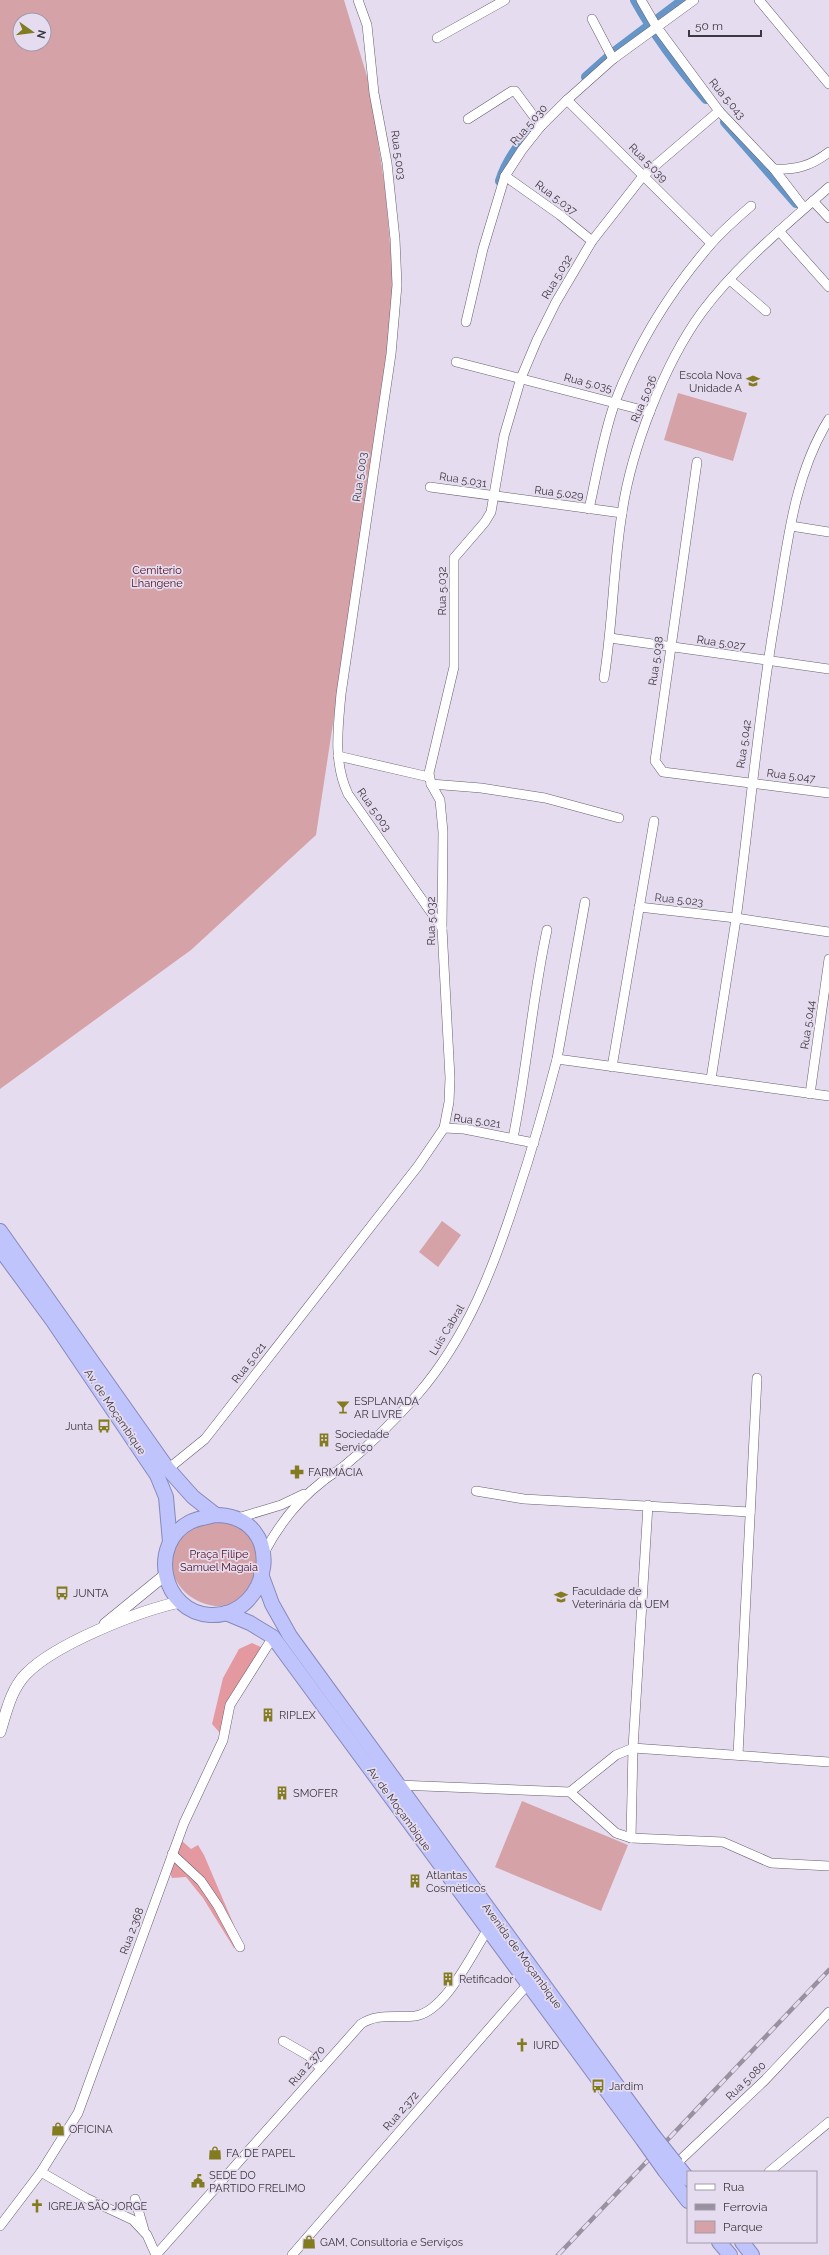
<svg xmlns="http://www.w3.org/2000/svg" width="829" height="2255" font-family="Raleway,sans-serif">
<rect width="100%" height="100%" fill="#e6dcef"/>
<g fill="#d5a2a7" fill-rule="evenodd">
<path d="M0,0H344L369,83L385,188L393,277L389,355L316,835L191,950L0,1089ZM20,20H44V44H20Z"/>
<path d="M678,393L747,413L733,461L664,440Z"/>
<path d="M442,1221L461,1235L438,1267L419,1252Z"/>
<path d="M238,1518L266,1558L241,1601C234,1603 228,1606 220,1606C191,1606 165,1580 172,1550C175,1541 183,1531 188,1523Z"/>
<path d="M522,1801L628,1845L601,1911L495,1867Z"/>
</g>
<g fill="#e499a1">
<path d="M252,1643L268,1650L241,1686L220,1733L212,1724L223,1678L239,1649Z"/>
<path d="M182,1841L191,1849L198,1845L204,1855L242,1944L234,1948L203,1898L186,1877L172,1878C167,1867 177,1851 182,1841Z"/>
</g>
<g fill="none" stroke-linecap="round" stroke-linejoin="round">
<g stroke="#6596c7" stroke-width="10">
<path d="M635,0C655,36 679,68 706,99"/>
<path d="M586,77L613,53L683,0"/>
<path d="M725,122L796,203"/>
<path d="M500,181C507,157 524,137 541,120"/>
</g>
<g stroke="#675e6e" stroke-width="10">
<g id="minor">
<path d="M358,0L367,25L374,93L387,163L395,239L397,285L391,354L341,694C338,728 333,762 348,794L442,928"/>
<path d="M641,0L656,26L719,111L774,169L804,208"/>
<path d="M759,0L829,84"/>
<path d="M592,19L613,59"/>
<path d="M437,38L505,0"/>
<path d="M567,100L711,243"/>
<path d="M468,119L512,91H515L541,126"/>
<path d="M774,169C796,170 811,166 829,152"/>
<path d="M505,176L560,215L592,241"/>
<path d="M813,201L829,218"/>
<path d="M779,231L829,287"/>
<path d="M730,280L766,311"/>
<path d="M466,322L483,249L505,176L522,150L541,126L567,100L613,59L694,0"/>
<path d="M456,362L650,412"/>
<path d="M697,462L655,761L663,772L829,793"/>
<path d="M430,487L622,513"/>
<path d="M589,509C597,473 603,436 615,402C637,345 671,290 711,244C723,230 737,218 751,206"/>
<path d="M791,526L829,532"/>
<path d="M610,638L829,669"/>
<path d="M604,678C613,623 613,568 622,513C631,450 664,364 702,312C737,265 785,226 829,187"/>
<path d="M338,756L429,777"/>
<path d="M431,784L481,788L545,798L619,818"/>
<path d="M639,907L736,918L829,932"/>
<path d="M557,1059L585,902"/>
<path d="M612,1067L654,821"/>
<path d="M711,1079C719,1026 728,972 736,919C750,817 758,715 776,613C787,547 793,477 829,419"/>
<path d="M810,1094L829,959"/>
<path d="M444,1128L464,1129L534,1143"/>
<path d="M513,1138C527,1069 532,999 547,930"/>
<path d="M168,1469L205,1439L418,1166L444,1128L449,1102L450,1078L442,928L443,832L440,800L431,784L429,773L454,667V558L485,522L491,512L504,436L521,378L537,340L556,302L592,241L643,176L719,111"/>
<path d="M476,1491L524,1499L750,1512"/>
<path d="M238,1518L281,1505L304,1494"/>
<path d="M264,1553C279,1524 297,1501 323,1481C329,1476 336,1472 343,1467C370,1445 395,1420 418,1394C468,1336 494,1266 517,1195C532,1150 545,1105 557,1059L829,1096"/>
<path d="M738,1755L757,1378"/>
<path d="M398,1785L570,1792L616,1833L631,1838L723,1842L771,1863L829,1866"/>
<path d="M570,1792L616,1755L633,1748L829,1762"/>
<path d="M631,1838L633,1748L648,1505"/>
<path d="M172,1854L201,1881L218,1906L240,1947"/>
<path d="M283,2041L309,2056L321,2069"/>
<path d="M676,2164L765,2080L829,2012"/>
<path d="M41,2172L86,2198L133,2220L147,2235L156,2255"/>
<path d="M769,2172L829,2122"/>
<path d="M135,2199L144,2230"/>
<path d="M0,2226L41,2172L78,2113L184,1823L223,1740L230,1705L273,1637"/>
<path d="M156,2255L361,2024C377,2013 396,2018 415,2016C445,2012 472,1954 488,1929"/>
<path d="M292,2255L528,1984"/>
</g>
</g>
<g stroke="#675e6e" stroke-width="12">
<g id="tertiary">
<path d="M105,1624L165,1575"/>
<path d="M0,1732C6,1713 11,1689 26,1674C55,1644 138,1611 180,1602"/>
</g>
</g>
<g stroke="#8789b9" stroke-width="16">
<g id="trunk">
<path d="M0,1231L168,1469L193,1497L216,1515"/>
<path d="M0,1249L53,1321L157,1475L166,1497L170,1542"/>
<path d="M216,1515C288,1516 272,1618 210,1615C162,1612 148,1544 190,1522C198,1518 207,1517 216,1515Z"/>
<path d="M261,1574L272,1604L290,1636L653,2135"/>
<path d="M226,1613L250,1623L273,1637L643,2140"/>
<path d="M676,2164L688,2179"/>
<path d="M665,2171L688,2201"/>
<path d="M719,2242L730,2255"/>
<path d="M742,2242L752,2255"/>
</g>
</g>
<use href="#minor" stroke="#fff" stroke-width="9"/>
<use href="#tertiary" stroke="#fff" stroke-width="11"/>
<use href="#trunk" stroke="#bfc4fc" stroke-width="14"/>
<g stroke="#99919f" stroke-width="4.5">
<path id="rail" d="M558,2255L829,1970"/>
</g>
<use href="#rail" stroke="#e6dcef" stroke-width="3" stroke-dasharray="9" stroke-linecap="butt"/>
<g stroke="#8789b9" stroke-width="16" stroke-linecap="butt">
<g id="trunk-bridge">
<path d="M653,2135L676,2164"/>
<path d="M643,2140L665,2171"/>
</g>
</g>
<use href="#trunk-bridge" stroke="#bfc4fc" stroke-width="14"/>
</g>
<defs>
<g id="school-bare" transform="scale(1.08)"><path d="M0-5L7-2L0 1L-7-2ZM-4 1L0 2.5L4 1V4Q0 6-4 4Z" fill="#827b20" stroke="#e6dcef" stroke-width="2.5" paint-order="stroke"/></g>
<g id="bar-bare" transform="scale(1.08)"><path d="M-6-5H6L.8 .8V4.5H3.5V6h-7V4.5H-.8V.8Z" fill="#827b20" stroke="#e6dcef" stroke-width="2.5" paint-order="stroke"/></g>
<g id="bus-bare" transform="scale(1.08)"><path d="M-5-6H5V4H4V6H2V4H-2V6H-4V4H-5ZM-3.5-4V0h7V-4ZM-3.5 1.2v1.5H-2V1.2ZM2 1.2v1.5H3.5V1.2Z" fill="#827b20" stroke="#e6dcef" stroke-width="2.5" paint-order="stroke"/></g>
<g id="building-bare" transform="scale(1.08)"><path d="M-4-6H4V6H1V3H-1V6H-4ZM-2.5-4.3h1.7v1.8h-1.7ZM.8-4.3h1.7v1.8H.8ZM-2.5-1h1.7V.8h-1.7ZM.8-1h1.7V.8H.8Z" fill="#827b20" stroke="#e6dcef" stroke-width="2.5" paint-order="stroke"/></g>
<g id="pharmacy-bare" transform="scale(1.08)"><path d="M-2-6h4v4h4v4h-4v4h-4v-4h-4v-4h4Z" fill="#827b20" stroke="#e6dcef" stroke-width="2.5" paint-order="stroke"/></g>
<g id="university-bare" transform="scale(1.08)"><path d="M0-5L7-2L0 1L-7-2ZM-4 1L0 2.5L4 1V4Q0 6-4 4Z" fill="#827b20" stroke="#e6dcef" stroke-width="2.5" paint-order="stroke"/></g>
<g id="church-bare" transform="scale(1.08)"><path d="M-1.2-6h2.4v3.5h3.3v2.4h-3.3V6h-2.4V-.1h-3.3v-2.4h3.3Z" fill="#827b20" stroke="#e6dcef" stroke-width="2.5" paint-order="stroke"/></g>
<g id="shop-bare" transform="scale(1.08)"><path d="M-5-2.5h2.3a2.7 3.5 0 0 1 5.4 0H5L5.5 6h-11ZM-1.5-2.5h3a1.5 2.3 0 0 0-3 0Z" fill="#827b20" stroke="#e6dcef" stroke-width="2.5" paint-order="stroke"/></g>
<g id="civic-bare" transform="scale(1.08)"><path d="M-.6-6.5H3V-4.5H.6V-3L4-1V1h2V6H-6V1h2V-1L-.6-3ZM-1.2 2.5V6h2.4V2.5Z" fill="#827b20" stroke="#e6dcef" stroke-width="2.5" paint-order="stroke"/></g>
</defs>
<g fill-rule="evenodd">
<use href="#school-bare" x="753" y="381"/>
<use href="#bar-bare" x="343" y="1407"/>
<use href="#bus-bare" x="104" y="1426"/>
<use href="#building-bare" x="324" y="1440"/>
<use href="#pharmacy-bare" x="297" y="1472"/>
<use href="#bus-bare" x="62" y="1593"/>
<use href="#university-bare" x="561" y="1597"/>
<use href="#building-bare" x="268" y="1715"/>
<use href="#building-bare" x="282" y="1793"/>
<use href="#building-bare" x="415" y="1881"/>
<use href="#building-bare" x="448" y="1979"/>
<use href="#church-bare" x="522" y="2045"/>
<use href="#bus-bare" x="598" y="2086"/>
<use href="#shop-bare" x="58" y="2129"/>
<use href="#shop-bare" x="215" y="2153"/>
<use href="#civic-bare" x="198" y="2181"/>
<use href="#church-bare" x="37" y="2206"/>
<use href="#shop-bare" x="309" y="2242"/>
</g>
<g text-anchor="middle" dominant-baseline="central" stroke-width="3.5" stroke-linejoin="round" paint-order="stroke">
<g font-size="11" fill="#3c383f" stroke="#e6dcef">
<text transform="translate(727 99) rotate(50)">Rua 5.043</text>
<text transform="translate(529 125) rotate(-49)">Rua 5.030</text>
<text transform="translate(398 155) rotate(82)">Rua 5.003</text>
<text transform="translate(648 163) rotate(45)">Rua 5.039</text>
<text transform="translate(556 198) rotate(37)">Rua 5.037</text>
<text transform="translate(557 277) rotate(-60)">Rua 5.032</text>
<text transform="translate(588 383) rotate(14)">Rua 5.035</text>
<text transform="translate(644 399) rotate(-67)">Rua 5.036</text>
<text transform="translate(360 477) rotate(-82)">Rua 5.003</text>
<text transform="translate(463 480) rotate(9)">Rua 5.031</text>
<text transform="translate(559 493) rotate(7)">Rua 5.029</text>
<text transform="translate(442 591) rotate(-90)">Rua 5.032</text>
<text transform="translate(721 643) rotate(8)">Rua 5.027</text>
<text transform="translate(656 661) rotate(-82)">Rua 5.038</text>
<text transform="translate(744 744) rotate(-82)">Rua 5.042</text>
<text transform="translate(791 776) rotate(7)">Rua 5.047</text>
<text transform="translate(374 810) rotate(55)">Rua 5.003</text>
<text transform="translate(679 900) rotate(6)">Rua 5.023</text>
<text transform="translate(431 921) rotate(-90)">Rua 5.032</text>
<text transform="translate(808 1025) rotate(-82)">Rua 5.044</text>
<text transform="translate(477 1121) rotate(8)">Rua 5.021</text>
<text transform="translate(447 1330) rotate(-59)">Luis Cabral</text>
<text transform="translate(249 1363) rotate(-52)">Rua 5.021</text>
<text transform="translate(115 1412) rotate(56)">Av. de Moçambique</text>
<text transform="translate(399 1809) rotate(54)">Av. de Moçambique</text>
<text transform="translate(132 1931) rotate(-70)">Rua 2.368</text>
<text transform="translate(522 1956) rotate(54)">Avenida de Moçambique</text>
<text transform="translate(307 2066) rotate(-49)">Rua 2.370</text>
<text transform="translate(746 2081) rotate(-44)">Rua 5.080</text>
<text transform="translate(401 2111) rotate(-49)">Rua 2.372</text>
</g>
<g font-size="11" fill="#3c383f" stroke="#e6dcef" text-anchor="start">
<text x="742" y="375" text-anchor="end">Escola Nova<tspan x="742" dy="13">Unidade A</tspan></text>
<text x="354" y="1401">ESPLANADA<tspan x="354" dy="13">AR LIVRE</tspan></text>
<text x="93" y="1426" text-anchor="end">Junta</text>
<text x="335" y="1434">Sociedade<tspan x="335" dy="13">Serviço</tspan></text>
<text x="308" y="1472">FARMÁCIA</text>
<text x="572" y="1591">Faculdade de<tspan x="572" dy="13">Veterinária da UEM</tspan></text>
<text x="73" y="1593">JUNTA</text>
<text x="279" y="1715">RIPLEX</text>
<text x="293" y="1793">SMOFER</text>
<text x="426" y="1875">Atlantas<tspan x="426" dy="13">Cosmèticos</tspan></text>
<text x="459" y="1979">Retificador</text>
<text x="533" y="2045">IURD</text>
<text x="609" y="2086">Jardim</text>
<text x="69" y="2129">OFICINA</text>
<text x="226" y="2153">FA. DE PAPEL</text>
<text x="209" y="2175">SEDE DO<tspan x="209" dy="13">PARTIDO FRELIMO</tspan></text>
<text x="48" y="2206">IGREJA SÃO JORGE</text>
<text x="320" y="2242">GAM, Consultoria e Serviços</text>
</g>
<g font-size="11" fill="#4f0d1d" stroke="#e6dcef">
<text x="157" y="570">Cemiterio<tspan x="157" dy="13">Lhangene</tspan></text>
<text x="219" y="1554">Praça Filipe<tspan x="219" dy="13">Samuel Magaia</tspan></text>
</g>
</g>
<rect x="687" y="2171" width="130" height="72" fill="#e6dcef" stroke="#a29aa9"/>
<rect x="695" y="2184" width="20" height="6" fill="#ffffff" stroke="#a29aa9"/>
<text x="723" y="2191" font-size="12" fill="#3c383f">Rua</text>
<rect x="695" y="2204" width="20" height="6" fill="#99919f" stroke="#a29aa9"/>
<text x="723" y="2211" font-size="12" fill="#3c383f">Ferrovia</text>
<rect x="695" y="2221" width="20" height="12" fill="#d5a2a7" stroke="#a29aa9"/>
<text x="723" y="2231" font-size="12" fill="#3c383f">Parque</text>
<g transform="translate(32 32) rotate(104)"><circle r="19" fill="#e6dcef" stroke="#a29aa9"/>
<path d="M0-3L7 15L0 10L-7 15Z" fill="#827b20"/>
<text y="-6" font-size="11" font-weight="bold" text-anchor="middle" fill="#3c383f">N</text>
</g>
<path d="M689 30v6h72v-6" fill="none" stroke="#3c383f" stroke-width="2"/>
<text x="695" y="30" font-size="12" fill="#3c383f" stroke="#e6dcef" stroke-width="3" paint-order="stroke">50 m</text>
</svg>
